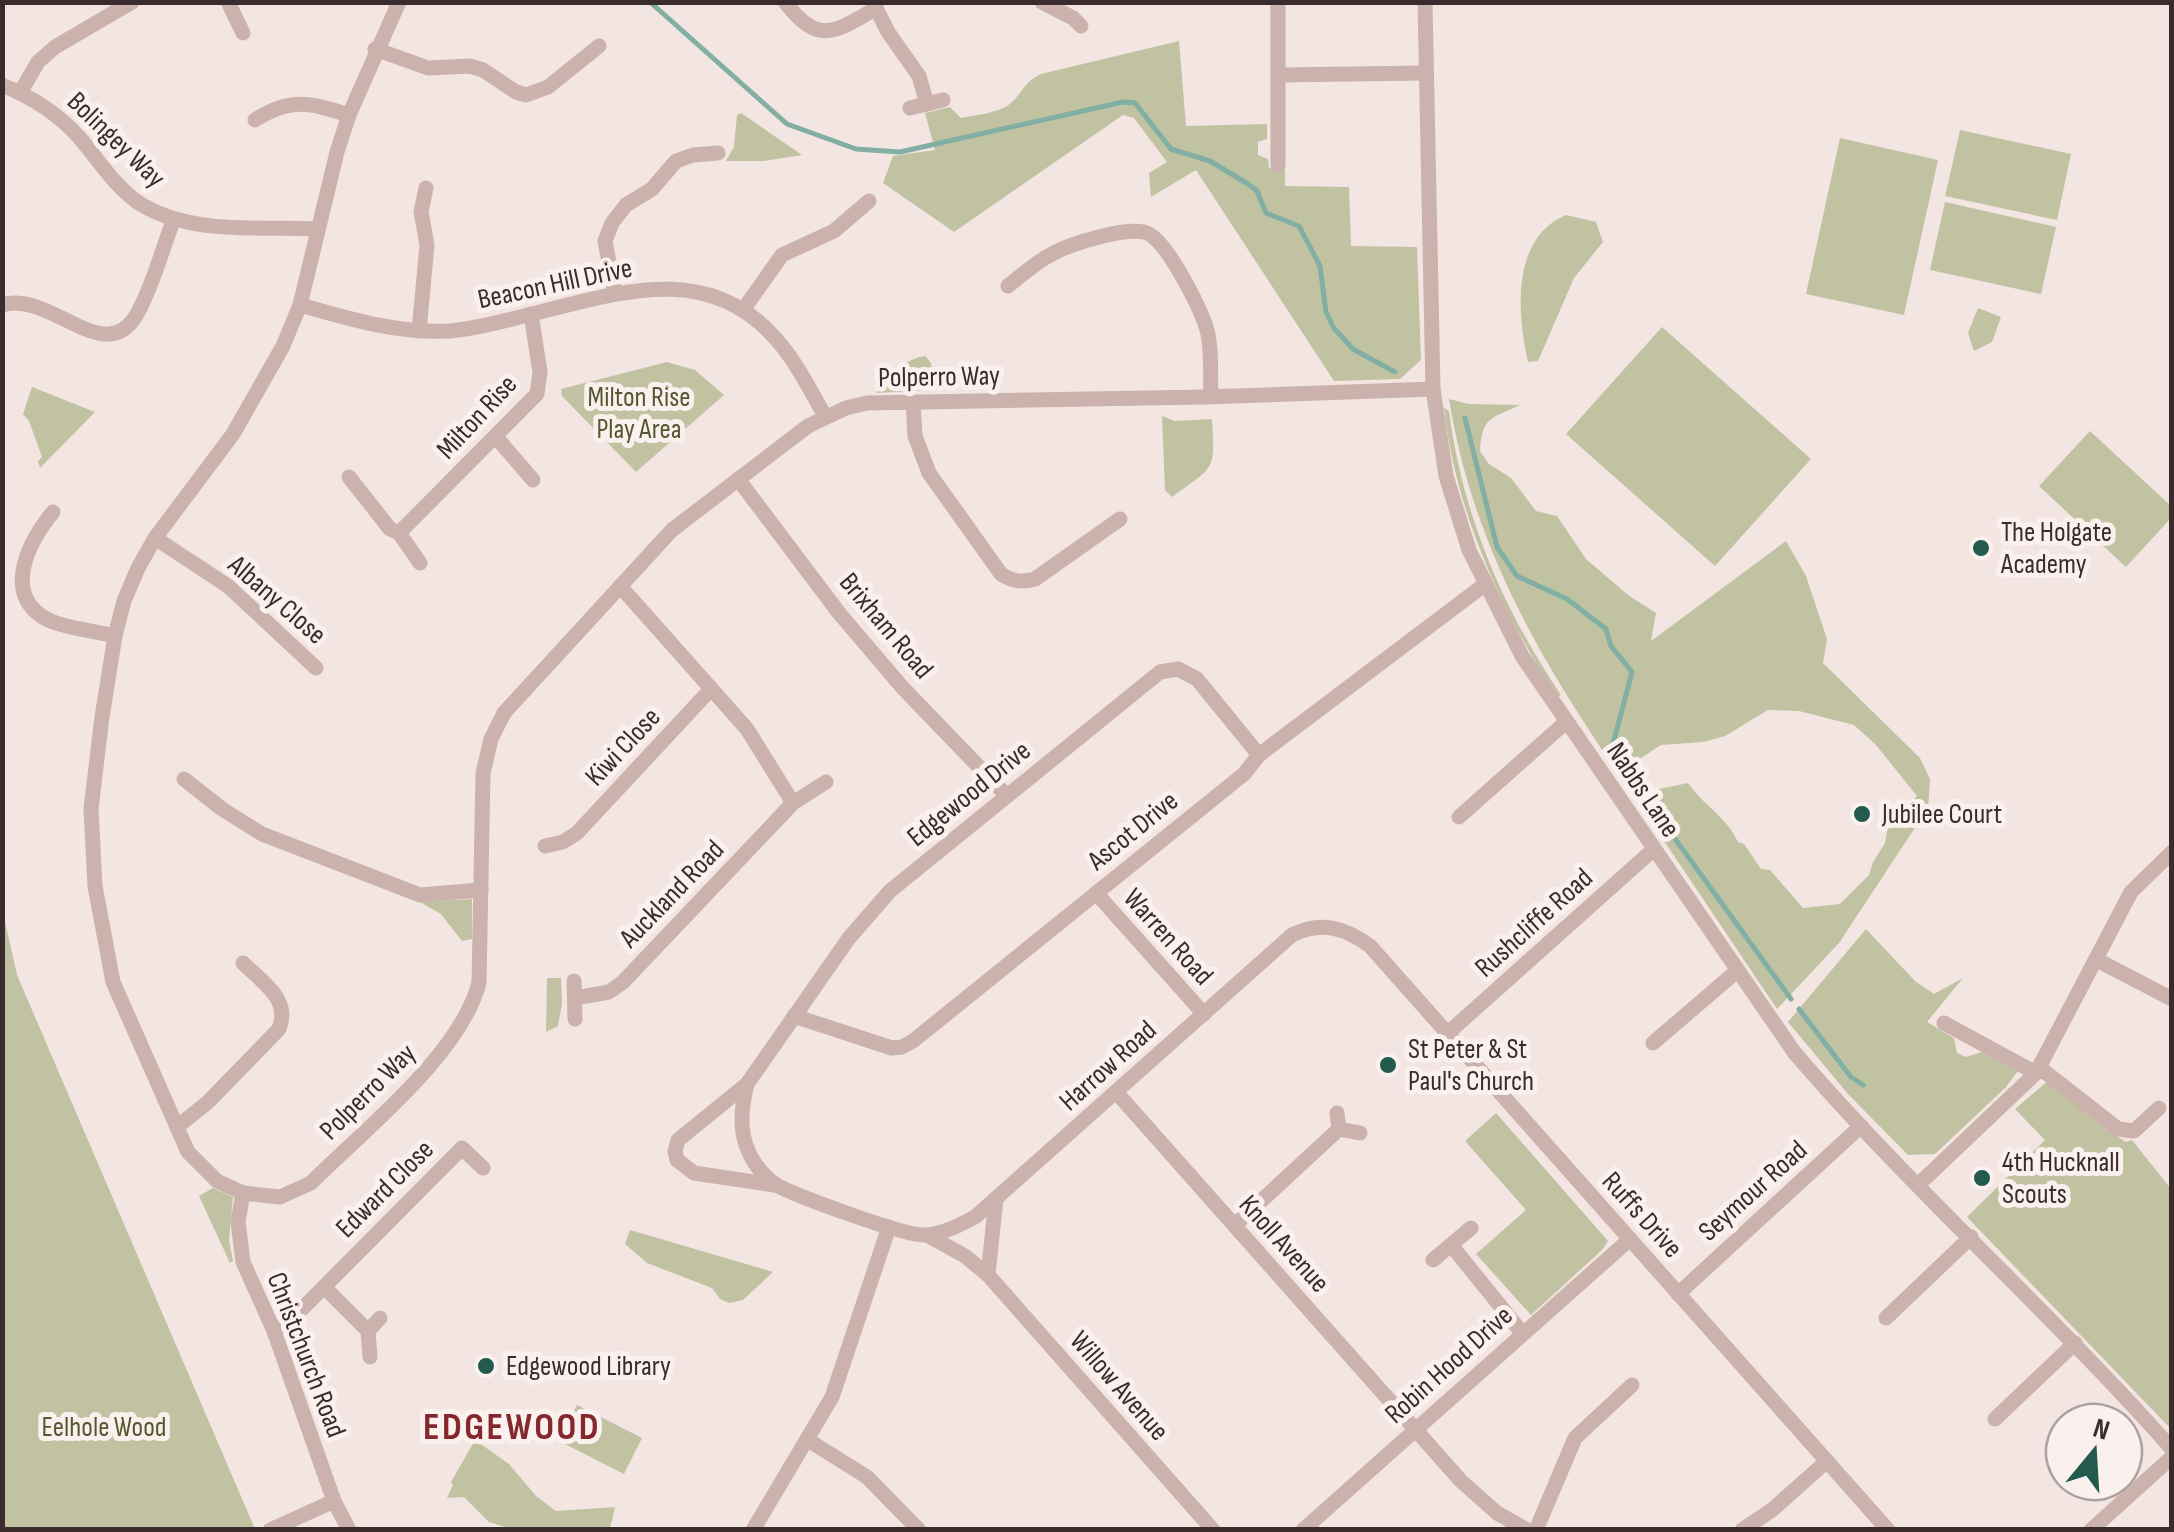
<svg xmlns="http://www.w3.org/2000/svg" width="2174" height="1532" font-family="'Sofia Sans Condensed',sans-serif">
<rect width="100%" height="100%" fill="#f3e5e2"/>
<g fill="#c1c2a2">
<path d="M1179,41L1186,126L1267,124V139L1258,142V155L1268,159L1269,168L1285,169V186L1349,187L1351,246L1417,247L1421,360L1400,379L1334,381L1196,170L1151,197L1149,173L1167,162L1134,118L1123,115L954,232L883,183L893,156L935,150L925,113L950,107L961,118C975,115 1000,113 1011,103C1024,91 1023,83 1041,74Z"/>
<path d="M741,113L802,155L764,161H726L734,147L737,115Z"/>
<path d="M1960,130L2071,154L2057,220L1945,196Z"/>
<path d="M1840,138L1938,160L1904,315L1806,294Z"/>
<path d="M1945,202L2056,227L2041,294L1930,270Z"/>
<path d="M1566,215L1596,222L1603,242L1574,278L1538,361L1528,362C1517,313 1511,238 1566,215Z"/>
<path d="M1978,308L2001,317L1992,342L1974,351L1968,333Z"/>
<path d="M1662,327L1811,459L1715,566L1566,434Z"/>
<path d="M925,356C935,364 935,381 928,390L877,393L878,382C891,372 909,358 925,356Z"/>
<path d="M667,362L695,370L724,395L636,472L562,396L561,389Z"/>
<path d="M32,387L95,412L40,468L38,461L42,457L29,421L23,414Z"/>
<path d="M1449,399L1469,404L1520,405C1491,419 1482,416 1480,451L1489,464L1511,478L1536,511L1557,516L1586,559L1628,595L1656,613L1651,641L1786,541L1806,576L1827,639L1823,663L1920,758L1930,779L1928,808L1839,943L1777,1009L1652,823L1659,789L1688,783C1702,804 1727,817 1738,842L1744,844L1761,869L1770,870L1803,908L1840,904L1869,875L1873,862L1885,843L1888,827L1917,796L1876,745L1854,725L1799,711L1768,710L1725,736L1703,742L1661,745L1618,773C1537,655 1472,542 1449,399Z"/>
<path d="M1444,408L1449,411C1462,513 1503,610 1561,695L1557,697C1501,610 1456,513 1444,408Z"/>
<path d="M1162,416L1175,421L1212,419C1215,473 1215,465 1172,497L1165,490Z"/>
<path d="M2090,431L2171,506V518L2126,567L2039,486Z"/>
<path d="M472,899V939L462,941L441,914L420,902Z"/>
<path d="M3,913L17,975L255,1529H3Z"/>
<path d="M1866,929L1915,981L1934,994L1963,978L1927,1022L1954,1038L1957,1053L1966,1057L1982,1052L2018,1071L2006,1087L1935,1154L1908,1155L1848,1094L1788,1022Z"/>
<path d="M547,978H561L562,1004L558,1026L546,1032Z"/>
<path d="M2049,1080L2108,1131L2126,1142L2132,1140L2171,1189V1429L1967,1217L2045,1140L2015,1109Z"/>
<path d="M1496,1113L1608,1241L1603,1249L1531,1315L1476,1254L1526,1210L1465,1141Z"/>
<path d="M213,1188L233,1197L229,1240L233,1261L230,1263L199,1196Z"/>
<path d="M630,1230L773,1272L743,1300L729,1303L720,1299L712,1288L647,1263L625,1244Z"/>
<path d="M577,1405L642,1438L624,1474L559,1441Z"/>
<path d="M475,1440L509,1464L536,1496L556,1511L615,1507L610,1529H512L489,1522L464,1497L447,1498L453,1485L451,1482Z"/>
</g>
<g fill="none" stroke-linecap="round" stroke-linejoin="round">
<g stroke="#81afa3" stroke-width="5">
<path d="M650,2L787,124L856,149L900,152L1123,102L1135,103L1171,149L1210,161L1248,184L1257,191L1266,213L1299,226L1320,266L1326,312L1333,327L1353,349L1395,372"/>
<path d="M1465,418L1497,547L1517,576L1567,599L1606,629L1611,646L1632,672L1612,748L1620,760"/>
<path d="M1639,789L1791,999"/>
<path d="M1799,1009L1851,1077L1863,1085"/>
</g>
<g stroke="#cbb2ad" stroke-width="15">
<path d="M228,2L243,33"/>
<path d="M399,2L349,115L337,152L300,305L283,346L233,434L155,538L138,568L124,601L115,636L102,717L91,809L95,886L113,982L188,1152L217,1181L243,1193L280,1197L311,1183C364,1130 460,1055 479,983L483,773L491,739L504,713L672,530L808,426L846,408L867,403L1205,397L1433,389"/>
<path d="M785,2C818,45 834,33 875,9"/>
<path d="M873,2L888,32L919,76L927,104"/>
<path d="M1042,2L1073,18L1081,26"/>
<path d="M1278,2V165"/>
<path d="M1425,2L1433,389L1446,476L1469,550L1522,656L1794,1052C1913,1191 2051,1312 2172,1449"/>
<path d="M375,49L428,68L470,66L483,70L516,92L526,95L548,87L599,46"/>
<path d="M1278,75L1425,73"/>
<path d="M2,85C32,97 57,113 79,137C97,158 113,184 136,201C187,236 259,226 318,229"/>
<path d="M20,93L38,62L55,47L132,2"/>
<path d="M910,108L943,100"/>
<path d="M255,120C291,97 310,103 349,115"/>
<path d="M1008,286C1022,275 1036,262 1052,254C1069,244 1133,224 1149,234C1169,245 1203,312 1208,334C1212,354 1210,376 1211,396"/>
<path d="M615,294L605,241L612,223L626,205L652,189L676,161L693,155L718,153"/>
<path d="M2,305C51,290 105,370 137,314C153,286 162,249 174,219"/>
<path d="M300,305C349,319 399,334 450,331C481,328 511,319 540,312C624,291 710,263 776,339C796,361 810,390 825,416"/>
<path d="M743,310L782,255L834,231L869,201"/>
<path d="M419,331L427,245L421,212L426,188"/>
<path d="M913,402L915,436L929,473L1001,574C1012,581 1021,583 1035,579L1120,519"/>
<path d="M496,437L533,480"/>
<path d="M349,477L390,529L399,533L420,563"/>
<path d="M738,479L839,613L902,687L1007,796"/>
<path d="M53,512C26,545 0,600 53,622C72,629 95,631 115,636"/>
<path d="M399,533L537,394L540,372L531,314"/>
<path d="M155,538L228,586L316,668"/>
<path d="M620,586L747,729L793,803"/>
<path d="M184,779L222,809L262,834L420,895L481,890"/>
<path d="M1459,817L1566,722"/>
<path d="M545,846L563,842L577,833L711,689"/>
<path d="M1096,893L1204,1014"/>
<path d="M2097,960L2172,999"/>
<path d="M574,981L575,1019"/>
<path d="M575,998L609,992L623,982L793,803L826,782"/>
<path d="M794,1016L892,1048L902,1047L913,1041L1244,774L1259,755L1484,585"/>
<path d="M1944,1023L2036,1073"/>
<path d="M1448,1033L1654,849"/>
<path d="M1653,1043L1737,971"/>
<path d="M2040,1068L2118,1129L2134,1131L2159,1108"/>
<path d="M747,1084C740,1113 738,1139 756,1165C761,1172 771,1182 778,1186C800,1197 904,1236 925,1235C943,1234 960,1225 975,1217L1292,935C1321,921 1344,927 1370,946L1888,1530"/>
<path d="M1116,1092L1461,1481L1497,1513L1527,1530"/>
<path d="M1337,1113L1339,1129L1360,1133"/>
<path d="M177,1127L208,1102L279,1029C291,999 263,983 243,963"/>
<path d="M1919,1184L2036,1073L2131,892L2172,852"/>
<path d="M774,1185L694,1173L677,1160L675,1151L678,1140L747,1084L849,938L890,891L1160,672L1178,669L1197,679L1259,755"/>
<path d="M243,1193L238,1222L243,1262L274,1331L334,1501L349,1530"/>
<path d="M996,1199L988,1275L1213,1530"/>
<path d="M1235,1225L1339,1129"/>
<path d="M927,1235L965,1256L988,1275"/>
<path d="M1451,1245L1523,1334"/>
<path d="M1433,1260L1471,1228"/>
<path d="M324,1287L368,1331"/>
<path d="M1678,1294L1861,1126"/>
<path d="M1886,1318L1971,1237"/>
<path d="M274,1331L300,1311L462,1148L483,1168"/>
<path d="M370,1357L368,1331L380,1318"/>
<path d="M1995,1419L2075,1343"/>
<path d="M808,1440L867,1477L919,1530"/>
<path d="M270,1530L334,1501"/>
<path d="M753,1530L832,1397L889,1227"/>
<path d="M1303,1530L1630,1239"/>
<path d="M1536,1530L1575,1438L1632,1385"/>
<path d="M1742,1530L1772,1510L1827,1461"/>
<path d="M2091,1530L2172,1457"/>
</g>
</g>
<g fill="#225a4d" stroke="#faf1ee" stroke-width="4">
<circle cx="1981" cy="548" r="10"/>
<circle cx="1862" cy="814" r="10"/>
<circle cx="1388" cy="1065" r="10"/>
<circle cx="1982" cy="1178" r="10"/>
<circle cx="486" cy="1366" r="10"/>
</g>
<g text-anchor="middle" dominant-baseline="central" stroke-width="10" stroke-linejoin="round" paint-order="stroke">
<g font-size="28" fill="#3a2c2c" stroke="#faf1ee">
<text transform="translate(116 140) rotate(44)">Bolingey Way</text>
<text transform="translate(555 284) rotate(-12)">Beacon Hill Drive</text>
<text transform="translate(939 377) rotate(-1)">Polperro Way</text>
<text transform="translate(477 417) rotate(-47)">Milton Rise</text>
<text transform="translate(277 600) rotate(41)">Albany Close</text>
<text transform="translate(886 626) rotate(50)">Brixham Road</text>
<text transform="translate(623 747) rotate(-47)">Kiwi Close</text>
<text transform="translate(1643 790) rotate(56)">Nabbs Lane</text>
<text transform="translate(969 794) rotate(-39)">Edgewood Drive</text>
<text transform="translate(1133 831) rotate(-39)">Ascot Drive</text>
<text transform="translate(672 894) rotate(-46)">Auckland Road</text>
<text transform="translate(1534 923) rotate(-42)">Rushcliffe Road</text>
<text transform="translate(1168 937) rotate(48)">Warren Road</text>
<text transform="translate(1108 1066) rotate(-42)">Harrow Road</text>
<text transform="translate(368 1092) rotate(-45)">Polperro Way</text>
<text transform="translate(385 1189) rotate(-45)">Edward Close</text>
<text transform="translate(1753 1191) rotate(-42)">Seymour Road</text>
<text transform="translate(1642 1215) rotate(48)">Ruffs Drive</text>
<text transform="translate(1284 1244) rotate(48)">Knoll Avenue</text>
<text transform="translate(306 1355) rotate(69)">Christchurch Road</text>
<text transform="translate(1449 1365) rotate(-42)">Robin Hood Drive</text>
<text transform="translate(1119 1386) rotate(49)">Willow Avenue</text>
</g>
<g font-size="28" fill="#555730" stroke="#faf1ee">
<text x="639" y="397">Milton Rise<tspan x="639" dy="32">Play Area</tspan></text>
<text x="104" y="1427">Eelhole Wood</text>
</g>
<g font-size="28" fill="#3a2c2c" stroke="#faf1ee" text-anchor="start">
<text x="2001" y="532">The Holgate<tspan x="2001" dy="32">Academy</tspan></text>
<text x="1882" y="814">Jubilee Court</text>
<text x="1408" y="1049">St Peter &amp; St<tspan x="1408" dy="32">Paul's Church</tspan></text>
<text x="2002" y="1162">4th Hucknall<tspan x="2002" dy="32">Scouts</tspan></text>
<text x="506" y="1366">Edgewood Library</text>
</g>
<g font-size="38" font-weight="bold" letter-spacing="2.5" fill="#85282e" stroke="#faf1ee">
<text x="512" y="1427">EDGEWOOD</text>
</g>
</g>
<rect width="2174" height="1532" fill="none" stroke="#3a2c2c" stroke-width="10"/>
<g transform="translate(2094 1452) rotate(18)"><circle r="48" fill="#faf1ee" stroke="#ada2a0" stroke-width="2.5"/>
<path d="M0-8L18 38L0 25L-18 38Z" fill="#225a4d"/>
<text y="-15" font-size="28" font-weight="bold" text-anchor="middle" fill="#3a2c2c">N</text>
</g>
</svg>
